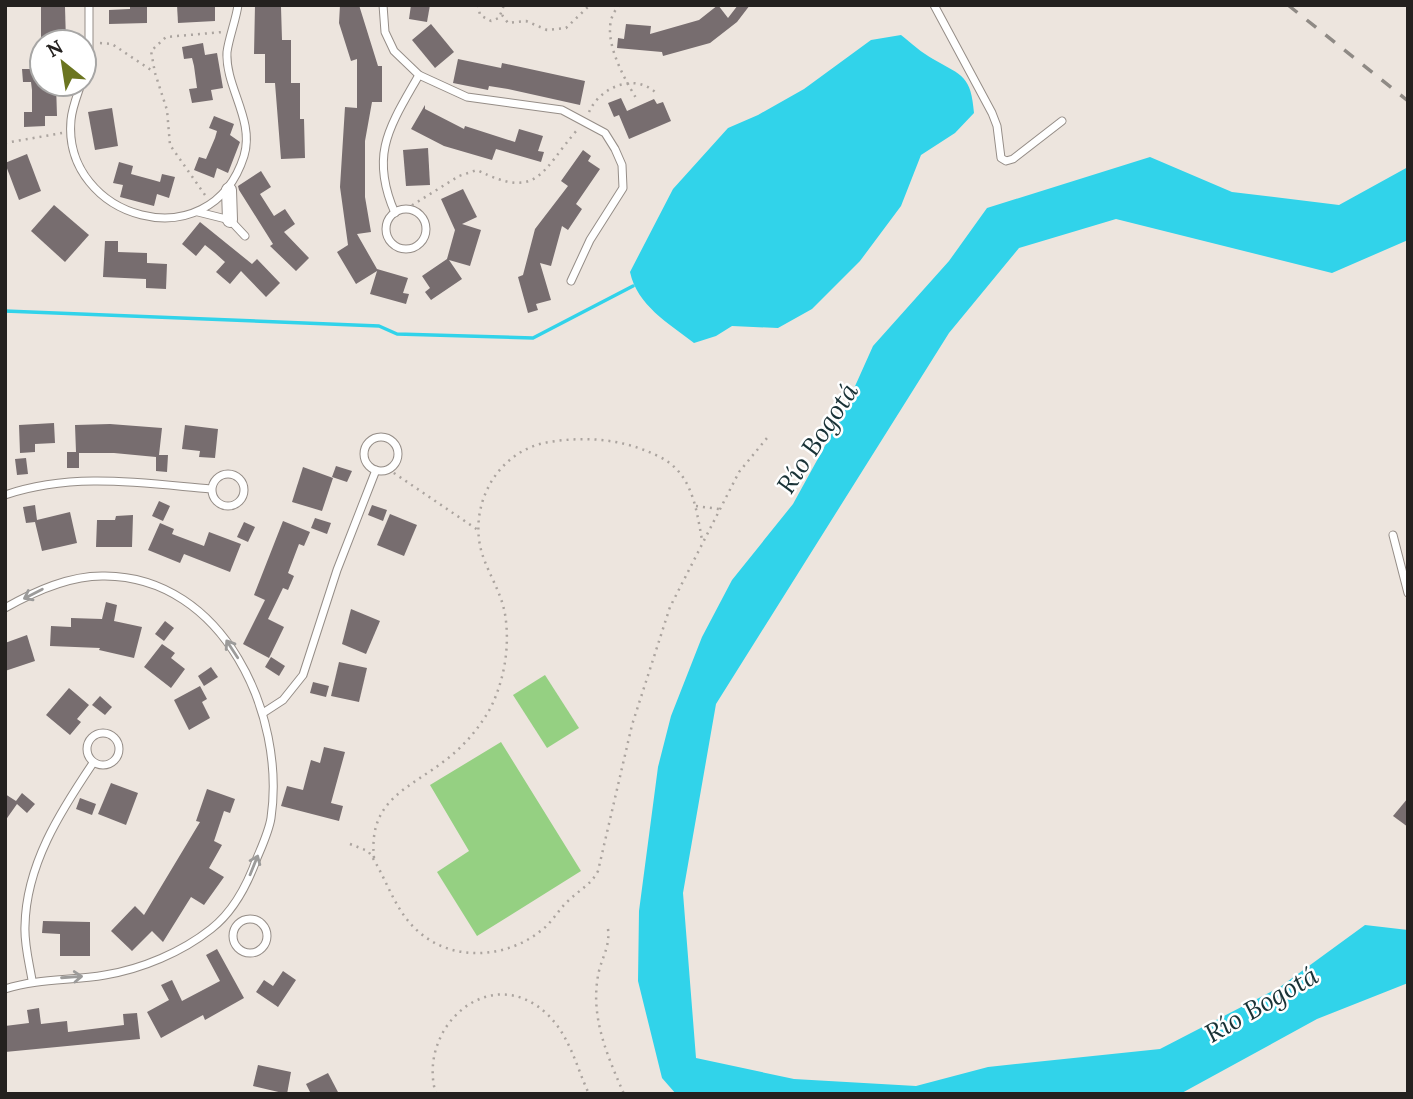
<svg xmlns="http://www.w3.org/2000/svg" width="1413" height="1099" font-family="Lora,serif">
<rect width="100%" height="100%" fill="#ede5de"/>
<g fill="#95d082">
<path d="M545,675L579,728L547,748L513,695Z"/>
<path d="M501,742L581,871L477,936L437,872L469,851L430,785Z"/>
</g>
<g fill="#31d3ea">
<path d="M901,35C911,43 922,53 933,59C963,76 971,76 974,113L955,133L921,155L901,206L860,261L812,309L778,328L732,326L716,336L694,343C668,323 637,305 630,272L673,189L728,128L758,115L804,89L871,40Z"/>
<path d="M1150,157L1232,192L1339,205L1408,167V240L1332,273L1116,219L1019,248L949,333L716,704L683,893L696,1058L794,1079L916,1086L988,1067L1160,1049L1280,987L1365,925L1408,930V983L1317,1019L1180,1094H676L662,1078L638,981L639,911L658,767L671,716L702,637L732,580L793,504L843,413L873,346L949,261L987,208Z"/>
</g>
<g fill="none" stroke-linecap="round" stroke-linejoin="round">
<path stroke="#31d3ea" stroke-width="3.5" d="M5,311L379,326L397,334L533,338L633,286"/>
</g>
<g fill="#776d6f">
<path d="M130,5H147V23L109,24V10L130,9Z"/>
<path d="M177,5L215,7V21L178,23Z"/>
<path d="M255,5L281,7L282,40H291V83H300V119H304L305,158L281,159L275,83H265V54H254Z"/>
<path d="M340,5H359L378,66H382V102H372L365,141V197L371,232L357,234L377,269L408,278L403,293L409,294L406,304L370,294L377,271L356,284L337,252L348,245L340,187L345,107L357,108V59L351,61L339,23Z"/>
<path d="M411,5H430L427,22L409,19Z"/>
<path d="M718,5L728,18L738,5H750L737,22L710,43L663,56L662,52L617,48L618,38L624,39L626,24L651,26L650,34L699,20Z"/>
<path d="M41,7H65L66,42H41Z"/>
<path d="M431,24L454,52L435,68L412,40Z"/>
<path d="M203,43L205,55L217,53L223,88L211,90L213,100L192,103L189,89L197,88L194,66L192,58L184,59L182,47Z"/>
<path d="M458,59L501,68L502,63L585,81L580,105L508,89L489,86L488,90L453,83Z"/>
<path d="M22,69H42V84H56L57,116H45V126L24,127V112H32V90L31,82H23Z"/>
<path d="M621,98L627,111L654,99L657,104L663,102L671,121L629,139L619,115L614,117L608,103Z"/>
<path d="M425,105V109L464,129L465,126L515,142L519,129L543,136L538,151L544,152L541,162L496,149L492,160L444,146L411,129Z"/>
<path d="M112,108L118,146L95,150L88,112Z"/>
<path d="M214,116L234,124L230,135L240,142L228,173L217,168L214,178L194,170L199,157L206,159L215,138L217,131L209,128Z"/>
<path d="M428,148L430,185L406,186L403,150Z"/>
<path d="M583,150L591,156L588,161L600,169L576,204L582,209L568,230L562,226L551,266L540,263L551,300L536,304L538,310L528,313L518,277L523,275L535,229L568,186L561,181Z"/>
<path d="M27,154L41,191L19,200L5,163Z"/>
<path d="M119,162L133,166L131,174L153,180L160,182L162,174L175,177L169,198L157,194L154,206L120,197L123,185L113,183Z"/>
<path d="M261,171L271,187L260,194L274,216L285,209L295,224L284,232L309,258L296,271L270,246L273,244L239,190L238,186Z"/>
<path d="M463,189L477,217L462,224L481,230L470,266L449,260L462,279L431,300L425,292L430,288L422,276L447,259L455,230L441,199Z"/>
<path d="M54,205L89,235L65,262L31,231Z"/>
<path d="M200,222L252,264L257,259L280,283L266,297L241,271L230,284L216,272L225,262L215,253L205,245L196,256L182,244Z"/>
<path d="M105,241H118V252L147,253V263L167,264L166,289L146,288V279L103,277Z"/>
<path d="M54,423L55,443L35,444V452L20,453L19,425Z"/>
<path d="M110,424L162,428L159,455H168L167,472L156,471V457L114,453H79V468H67V452H76L75,425Z"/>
<path d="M185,425L218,429L215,458L199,457L200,451L182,449Z"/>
<path d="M26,458L28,474L17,475L15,459Z"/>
<path d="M336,466L352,471L347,482L332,477Z"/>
<path d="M303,467L333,478L322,511L292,502Z"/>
<path d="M159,501L170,506L163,521L152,516Z"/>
<path d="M35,505L37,520L70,512L77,543L42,551L35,522L26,523L23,507Z"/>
<path d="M372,505L387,510L383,521L368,515Z"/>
<path d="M390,514L417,525L404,556L377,545Z"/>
<path d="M133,515L132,547H96L97,520H115L116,516Z"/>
<path d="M315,518L331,523L327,534L311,528Z"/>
<path d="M283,521L310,532L304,546L299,544L288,573L294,576L288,590L283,588L268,619L284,627L269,658L243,644L265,600L254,595Z"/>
<path d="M244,522L255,527L248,542L237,537Z"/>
<path d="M160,523L174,529L172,534L204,546L209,532L241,544L230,572L184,554L180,563L148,550Z"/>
<path d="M106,602L117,605L114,621L142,627L134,658L99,650L100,648L50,646L51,626L71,627V618L102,619Z"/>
<path d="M351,609L380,621L366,654L342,644Z"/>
<path d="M165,621L174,628L164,641L155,634Z"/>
<path d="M27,635L35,661L5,671V643Z"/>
<path d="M162,644L175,653L171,658L185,669L171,688L144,667Z"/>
<path d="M271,657L285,666L279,676L265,667Z"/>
<path d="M339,662L367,668L359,702L331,696Z"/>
<path d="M211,667L218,677L204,686L198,676Z"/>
<path d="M313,682L329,686L326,697L310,693Z"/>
<path d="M200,686L207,699L202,702L210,718L189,730L174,700Z"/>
<path d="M69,688L89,705L77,719L81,722L70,735L46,715Z"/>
<path d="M100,696L112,707L105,715L92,705Z"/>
<path d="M324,747L345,752L331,803L343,806L339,821L281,806L287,786L303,790L311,760L320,763Z"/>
<path d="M111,783L138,793L126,825L98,814Z"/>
<path d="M207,789L235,799L230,813L224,811L214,841L222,845L209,868L224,877L204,905L191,897L163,942L152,931L132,951L111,931L135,906L144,915L200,822L196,821Z"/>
<path d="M22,793L35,804L27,813L17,804L5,821V794L16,801Z"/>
<path d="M80,798L96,804L92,815L76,809Z"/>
<path d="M1408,798V827L1393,816Z"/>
<path d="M43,921L90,922V956H60V934L42,933Z"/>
<path d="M217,949L244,998L205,1020L203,1015L161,1038L147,1012L169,1000L161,985L172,980L182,1001L220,981L206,955Z"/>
<path d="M283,971L296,980L278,1007L256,992L264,980L273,986Z"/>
<path d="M39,1008L41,1024L67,1021L68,1032L124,1025L123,1014L137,1013L140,1039L5,1052V1026L29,1023L27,1010Z"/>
<path d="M258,1065L291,1072L287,1094L253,1086Z"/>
<path d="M328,1073L339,1094H311L306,1084Z"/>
</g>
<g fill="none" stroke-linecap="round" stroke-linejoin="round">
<g stroke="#958d87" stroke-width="9">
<g id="service">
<path d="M383,5L385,32L394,51L419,75L467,97L562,110L605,133L615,149L622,165L623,188L590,240L571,281"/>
<path d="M934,5L992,113L997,126L1001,158L1006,161L1013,159L1062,121"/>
<path d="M84,73L89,53V5"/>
<path d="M81,84C77,96 72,108 71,120C62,218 210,263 244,156C255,120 225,87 227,52C229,37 236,20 238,5"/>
<circle cx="406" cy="229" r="20"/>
<path d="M198,212L230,220L245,236"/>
<path d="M395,213C369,154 390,126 419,75"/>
<circle cx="381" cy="454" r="17"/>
<circle cx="228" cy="490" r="16"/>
<path d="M5,495C73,472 141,483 211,489"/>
<path d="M1393,535L1408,593"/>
<path d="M5,608C35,591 70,575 105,576C224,577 286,715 271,818C269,831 262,846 257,858C248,883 233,912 211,929C182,952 142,969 105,975C71,981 39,978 5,989"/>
<path d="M263,713L283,700L303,675L337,570L376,470"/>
<circle cx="103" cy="749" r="16"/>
<circle cx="250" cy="936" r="17"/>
<path d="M32,980C29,962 24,943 25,926C26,865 60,812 93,763"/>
</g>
</g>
<g stroke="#958d87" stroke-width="16">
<path id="minor" d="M229,190L230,220"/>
</g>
<g stroke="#aba49f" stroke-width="2.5" stroke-dasharray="2 5" stroke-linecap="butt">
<path d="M478,5L480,15L491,21L499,18L504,5"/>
<path d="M620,5C595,28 623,76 636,98"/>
<path d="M502,15L508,23L526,21L547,30L566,28L590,5"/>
<path d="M100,43L112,44L154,72"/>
<path d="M589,112C600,87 634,73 655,92"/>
<path d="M5,143L62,133"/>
<path d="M205,195L170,145L167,110L155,73L151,51L166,37L223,32"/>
<path d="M406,209L459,176L477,170C539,201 541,171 578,129"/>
<path d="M388,469L478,530"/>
<path d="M696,506L719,509"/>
<path d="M350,844L368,851C387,877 393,910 419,932C454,963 509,958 543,929C553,921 559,909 568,901C579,890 591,885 598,871L632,725L670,607L739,472L767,438"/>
<path d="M374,858C368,799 409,789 447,759C465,745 480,727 491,707C505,678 510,645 505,614C501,591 487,572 481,550C469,502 499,450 549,442C587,436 623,439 658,456C692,472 696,507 702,540"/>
<path d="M608,929C610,946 603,955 599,971C589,1015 607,1055 624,1094"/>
<path d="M436,1094C416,1028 490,960 547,1014C570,1036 576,1066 589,1094"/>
</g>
<use href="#service" stroke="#fff" stroke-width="7"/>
<use href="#minor" stroke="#fff" stroke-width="14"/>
<path stroke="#8f8a85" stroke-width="3.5" stroke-dasharray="12 12" stroke-linecap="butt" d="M1288,5L1408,101"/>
</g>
<defs><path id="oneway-shaft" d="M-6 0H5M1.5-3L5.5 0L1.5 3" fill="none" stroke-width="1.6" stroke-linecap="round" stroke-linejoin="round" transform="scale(1.75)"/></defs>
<g stroke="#9c9b9a">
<use href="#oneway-shaft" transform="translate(33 594) rotate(153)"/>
<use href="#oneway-shaft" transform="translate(232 649) rotate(-123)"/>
<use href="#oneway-shaft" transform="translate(254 865) rotate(-68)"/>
<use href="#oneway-shaft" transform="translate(72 977) rotate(-4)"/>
</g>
<g text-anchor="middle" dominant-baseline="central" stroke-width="5" stroke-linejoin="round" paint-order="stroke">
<g font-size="26" font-style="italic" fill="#193236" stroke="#fff">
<text transform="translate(817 438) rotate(-57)">Río Bogotá</text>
<text transform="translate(1261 1004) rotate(-30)">Río Bogotá</text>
</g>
</g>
<rect width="1413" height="1099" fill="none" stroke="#24211f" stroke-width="14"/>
<g transform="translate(63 63) rotate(330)"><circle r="33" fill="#ffffff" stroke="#a7a6a5" stroke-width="2"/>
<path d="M0-5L12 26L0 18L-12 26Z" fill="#6b7520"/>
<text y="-10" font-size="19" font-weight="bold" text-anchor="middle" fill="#24211f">N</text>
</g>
</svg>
